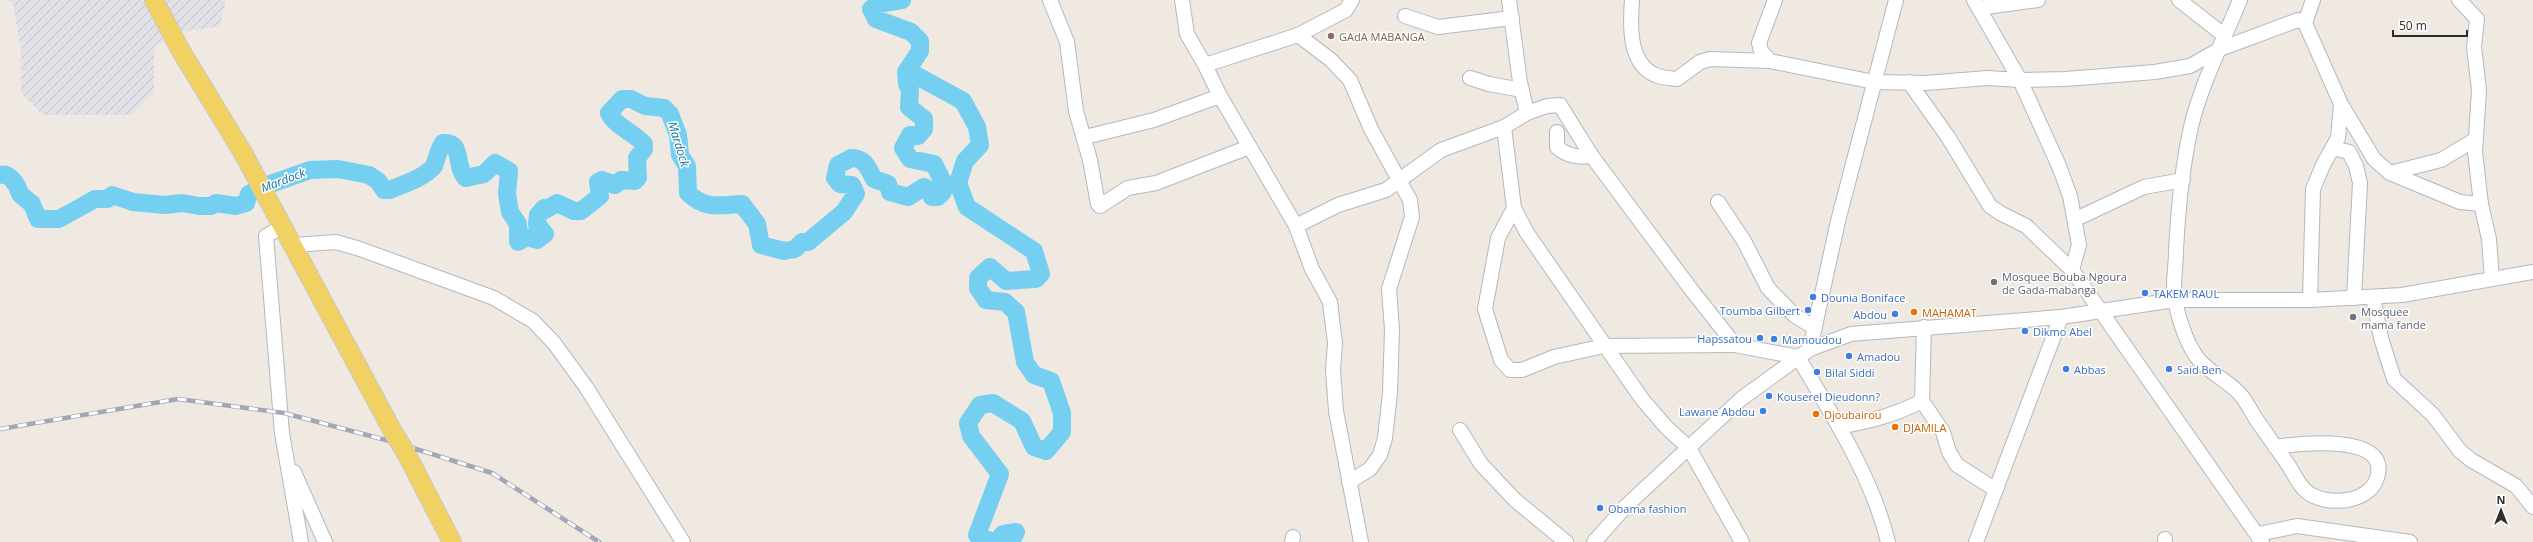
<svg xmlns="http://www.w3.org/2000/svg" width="2533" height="542" font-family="'Open Sans',sans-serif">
<defs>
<pattern id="industrial-furrows" width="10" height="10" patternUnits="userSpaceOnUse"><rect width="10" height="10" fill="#e3e1e8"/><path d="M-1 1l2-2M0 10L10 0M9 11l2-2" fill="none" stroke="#c3c1c7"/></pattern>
</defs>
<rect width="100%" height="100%" fill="#efe9e1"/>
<path fill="url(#industrial-furrows)" d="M9,0H226L220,26L176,33L154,48V93L132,115H43L21,93V49L13,5Z"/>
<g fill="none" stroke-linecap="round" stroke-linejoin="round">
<g stroke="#75cff0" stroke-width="18">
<path d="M908,71L963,101L977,127L980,145L965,161L958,183L967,207L1034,251L1041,274L1036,279L1006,281L990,267L978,278V288L986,300L1005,302L1016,312L1025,362L1034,375L1051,381L1062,413V432L1046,451L1034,447L1022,421L993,403L980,405L968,423L971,436L1000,474L977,535L993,542"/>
<path d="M0,175C10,172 18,186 20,194L32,204L38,219H59L95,199H108L112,195L133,202L165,205L182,203L199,206H211L216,203L236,206L246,203L249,194L262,187L310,170L338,169L369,175L378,181L384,190H390C404,184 424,178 434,166C436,162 438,150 443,143C464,141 454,167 466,178L484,174L495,163L509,171L507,194L510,212L518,224V242L527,237L537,240L545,234L537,224L538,215L544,208L545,210L557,203L574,211H581L600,196L598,182L602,180L615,185L621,180L635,181L638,178L637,158L644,149V144C634,133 615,126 609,113L622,99H631L645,106L664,108L670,114L678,135L680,155L687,166L688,193C706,210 720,205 742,204L757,224L761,245L784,251L795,249L802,242H808L844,212L856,194L852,185L840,184L835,178L838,165L851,158C866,158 868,169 874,179L888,184L890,192L908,197L924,187L930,190L932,197H938L943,192L944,184L934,164L910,159L903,148L910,135L918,136L924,129V119L909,107L910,89L907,84L906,72L920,51V41L911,32L876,19L871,9L878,4L902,0"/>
<path d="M997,542L1003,534L1016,532L1011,542"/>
</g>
<g stroke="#b4b7c1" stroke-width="16">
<g id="minor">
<path d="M1050,0L1067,42L1076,111L1090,160L1098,204L1100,206L1128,188L1156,183L1249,147"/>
<path d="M1182,0L1187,34L1205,65L1220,96L1296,226L1312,269L1330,302L1335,343L1333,370L1336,411L1361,542"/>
<path d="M1509,0L1520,82L1527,113"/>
<path d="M1632,0C1630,25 1628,66 1658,76C1664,78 1671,78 1677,79L1700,62L1710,59L1770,61L1874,82L1926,83L1987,78L2020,80L2065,79L2155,72L2190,66L2220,49L2298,20L2305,23L2341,104L2338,138L2323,165L2313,189L2310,300"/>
<path d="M1974,0L2020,80L2059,166L2070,196L2079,245L2072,270"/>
<path d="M2179,0L2225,36"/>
<path d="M2240,0C2224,39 2200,87 2191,127C2182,167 2178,211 2176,251C2176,267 2172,285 2175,301C2179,319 2187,345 2199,360C2210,373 2228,381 2240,394C2246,401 2251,411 2256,419C2267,435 2278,450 2289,466C2294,474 2298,484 2306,491C2324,507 2369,504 2377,478C2392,432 2297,444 2275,447"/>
<path d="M2459,0L2477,19L2474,47L2479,90L2475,152L2481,204L2489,239L2492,279"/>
<path d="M1979,8L2038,0"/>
<path d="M1405,16L1438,27L1512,18"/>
<path d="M2305,23L2313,0"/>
<path d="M1298,35L1331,60L1350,80L1371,129L1410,200L1412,217L1389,289L1392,330L1390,393L1385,438L1380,455L1370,469L1349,482"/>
<path d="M1770,61L1761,51L1759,43L1775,0"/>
<path d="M1205,65L1298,35L1346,10L1352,0"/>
<path d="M1470,78L1489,84L1522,90"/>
<path d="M1909,82L1948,137L1990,206L2000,213L2026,226L2072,270L2262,542"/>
<path d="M2341,104L2374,159L2390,173L2460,202L2481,204"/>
<path d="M1504,127L1514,208L1527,233L1642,399L1666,427L1689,448L1742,542"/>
<path d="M1557,132V147C1565,155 1581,159 1591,155"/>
<path d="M1085,137L1154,120L1220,96"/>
<path d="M2333,148L2349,152L2356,166L2360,183L2354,298"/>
<path d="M2390,173L2441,160L2476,139"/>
<path d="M1718,202L1744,241L1768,288L1794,315L1813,327"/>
<path d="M2076,219L2144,187L2183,180"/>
<path d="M1296,226L1338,205L1386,190L1441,150L1504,127L1527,113L1547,106L1560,105L1591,155L1690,288L1735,345L1604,346L1554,357L1522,370H1510L1501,360L1485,309L1498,238L1514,208"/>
<path d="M282,227L266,236L282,433L301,542"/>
<path d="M294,245L336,242L360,249L494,298L533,321L554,343L586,387L683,542"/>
<path d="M2373,297L2381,338L2394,379L2433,415L2460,451L2471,460L2516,486L2533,507"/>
<path d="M1735,345L1798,357C1832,415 1872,476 1888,542"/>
<path d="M1810,349L1838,221L1896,0"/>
<path d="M1922,401L1943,432L1949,452L1957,465L1996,490"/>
<path d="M1839,427C1870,421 1893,416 1922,401L1924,327"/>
<path d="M1460,430L1481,464L1515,500L1566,542"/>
<path d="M294,472L325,542"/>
<path d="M2258,534L2297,526L2410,542"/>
<path d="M1292,542L1293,537"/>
<path d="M1594,542L1626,506L1741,399L1810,349L1851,334L2061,317L2175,300H2310L2402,295L2533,272"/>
<path d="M1976,542L2061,317"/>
<path d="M2165,542V539"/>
</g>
</g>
<g stroke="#c9c9c9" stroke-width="20">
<g id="major">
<path d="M154,0L181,51L243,153L392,430"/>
<path d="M406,453L452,542"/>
</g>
</g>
<use href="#minor" stroke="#fff" stroke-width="14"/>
<use href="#major" stroke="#f2d163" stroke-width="18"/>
<g stroke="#a3a6b8" stroke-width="4.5">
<path id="rail" d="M0,429L178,399L284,413L397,443L492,473L599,542"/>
</g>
<use href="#rail" stroke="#fff" stroke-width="3" stroke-dasharray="9" stroke-linecap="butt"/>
<g stroke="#c9c9c9" stroke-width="20" stroke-linecap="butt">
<path id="major-bridge" d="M392,430L406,453"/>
</g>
<use href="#major-bridge" stroke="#f2d163" stroke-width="18"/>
</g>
<circle fill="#8d6e63" stroke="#fff" stroke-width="1.5" cx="1331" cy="36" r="4"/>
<g fill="#6b7280" stroke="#fff" stroke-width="1.5">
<circle cx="1994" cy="282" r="4"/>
<circle cx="2353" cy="317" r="4"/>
</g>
<g fill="#3f7fe0" stroke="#fff" stroke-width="1.5">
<circle cx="2145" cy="293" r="4"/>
<circle cx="1813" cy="297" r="4"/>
<circle cx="1808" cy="310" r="4"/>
<circle cx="1895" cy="314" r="4"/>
<circle cx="2025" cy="331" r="4"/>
<circle cx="1760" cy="338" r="4"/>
<circle cx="1774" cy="339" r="4"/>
<circle cx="1849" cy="356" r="4"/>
<circle cx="2066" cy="369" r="4"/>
<circle cx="2169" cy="369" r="4"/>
<circle cx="1817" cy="372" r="4"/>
<circle cx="1769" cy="396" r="4"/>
<circle cx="1763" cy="411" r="4"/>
<circle cx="1600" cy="508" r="4"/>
</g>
<g fill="#e8710a" stroke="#fff" stroke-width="1.5">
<circle cx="1914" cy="312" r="4"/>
<circle cx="1816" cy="414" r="4"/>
<circle cx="1895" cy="427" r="4"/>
</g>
<g text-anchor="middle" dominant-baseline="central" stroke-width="3" stroke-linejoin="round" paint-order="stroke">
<g font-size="11" fill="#785e54" stroke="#fff" text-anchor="start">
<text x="1339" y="36">GAdA MABANGA</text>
</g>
<g font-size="11" fill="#5b616d" stroke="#fff" text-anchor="start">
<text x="2002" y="276">Mosquee Bouba Ngoura<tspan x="2002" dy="13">de Gada-mabanga</tspan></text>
<text x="2361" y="311">Mosquee<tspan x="2361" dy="13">mama fande</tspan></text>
</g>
<g font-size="11" fill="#366cbe" stroke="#fff" text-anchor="start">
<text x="2153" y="293">TAKEM RAUL</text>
<text x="1821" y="297">Dounia Boniface</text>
<text x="1800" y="310" text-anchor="end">Toumba Gilbert</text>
<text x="1887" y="314" text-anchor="end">Abdou</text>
<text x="2033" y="331">Dikmo Abel</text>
<text x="1752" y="338" text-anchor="end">Hapssatou</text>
<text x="1782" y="339">Mamoudou</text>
<text x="1857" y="356">Amadou</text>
<text x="2074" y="369">Abbas</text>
<text x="2177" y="369">Said Ben</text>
<text x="1825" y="372">Bilal Siddi</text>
<text x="1777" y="396">Kouserel Dieudonn?</text>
<text x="1755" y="411" text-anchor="end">Lawane Abdou</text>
<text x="1608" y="508">Obama fashion</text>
</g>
<g font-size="11" fill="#c56008" stroke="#fff" text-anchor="start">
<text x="1922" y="312">MAHAMAT</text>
<text x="1824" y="414">Djoubairou</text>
<text x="1903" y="427">DJAMILA</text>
</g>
<g font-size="12" font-style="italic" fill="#0d6fa3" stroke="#fff">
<text transform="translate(679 144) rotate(73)">Mardock</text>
<text transform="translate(283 180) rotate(-21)">Mardock</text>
</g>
</g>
<g transform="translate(2501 510)" stroke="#ffffff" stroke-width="3" paint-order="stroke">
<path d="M0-3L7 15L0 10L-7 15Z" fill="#2e2e2e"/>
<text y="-6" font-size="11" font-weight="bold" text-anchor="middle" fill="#2e2e2e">N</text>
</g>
<path d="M2393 30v6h74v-6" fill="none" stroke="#2e2e2e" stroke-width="2"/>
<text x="2399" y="30" font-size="12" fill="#2e2e2e" stroke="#ffffff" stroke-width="3" paint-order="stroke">50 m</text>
</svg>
